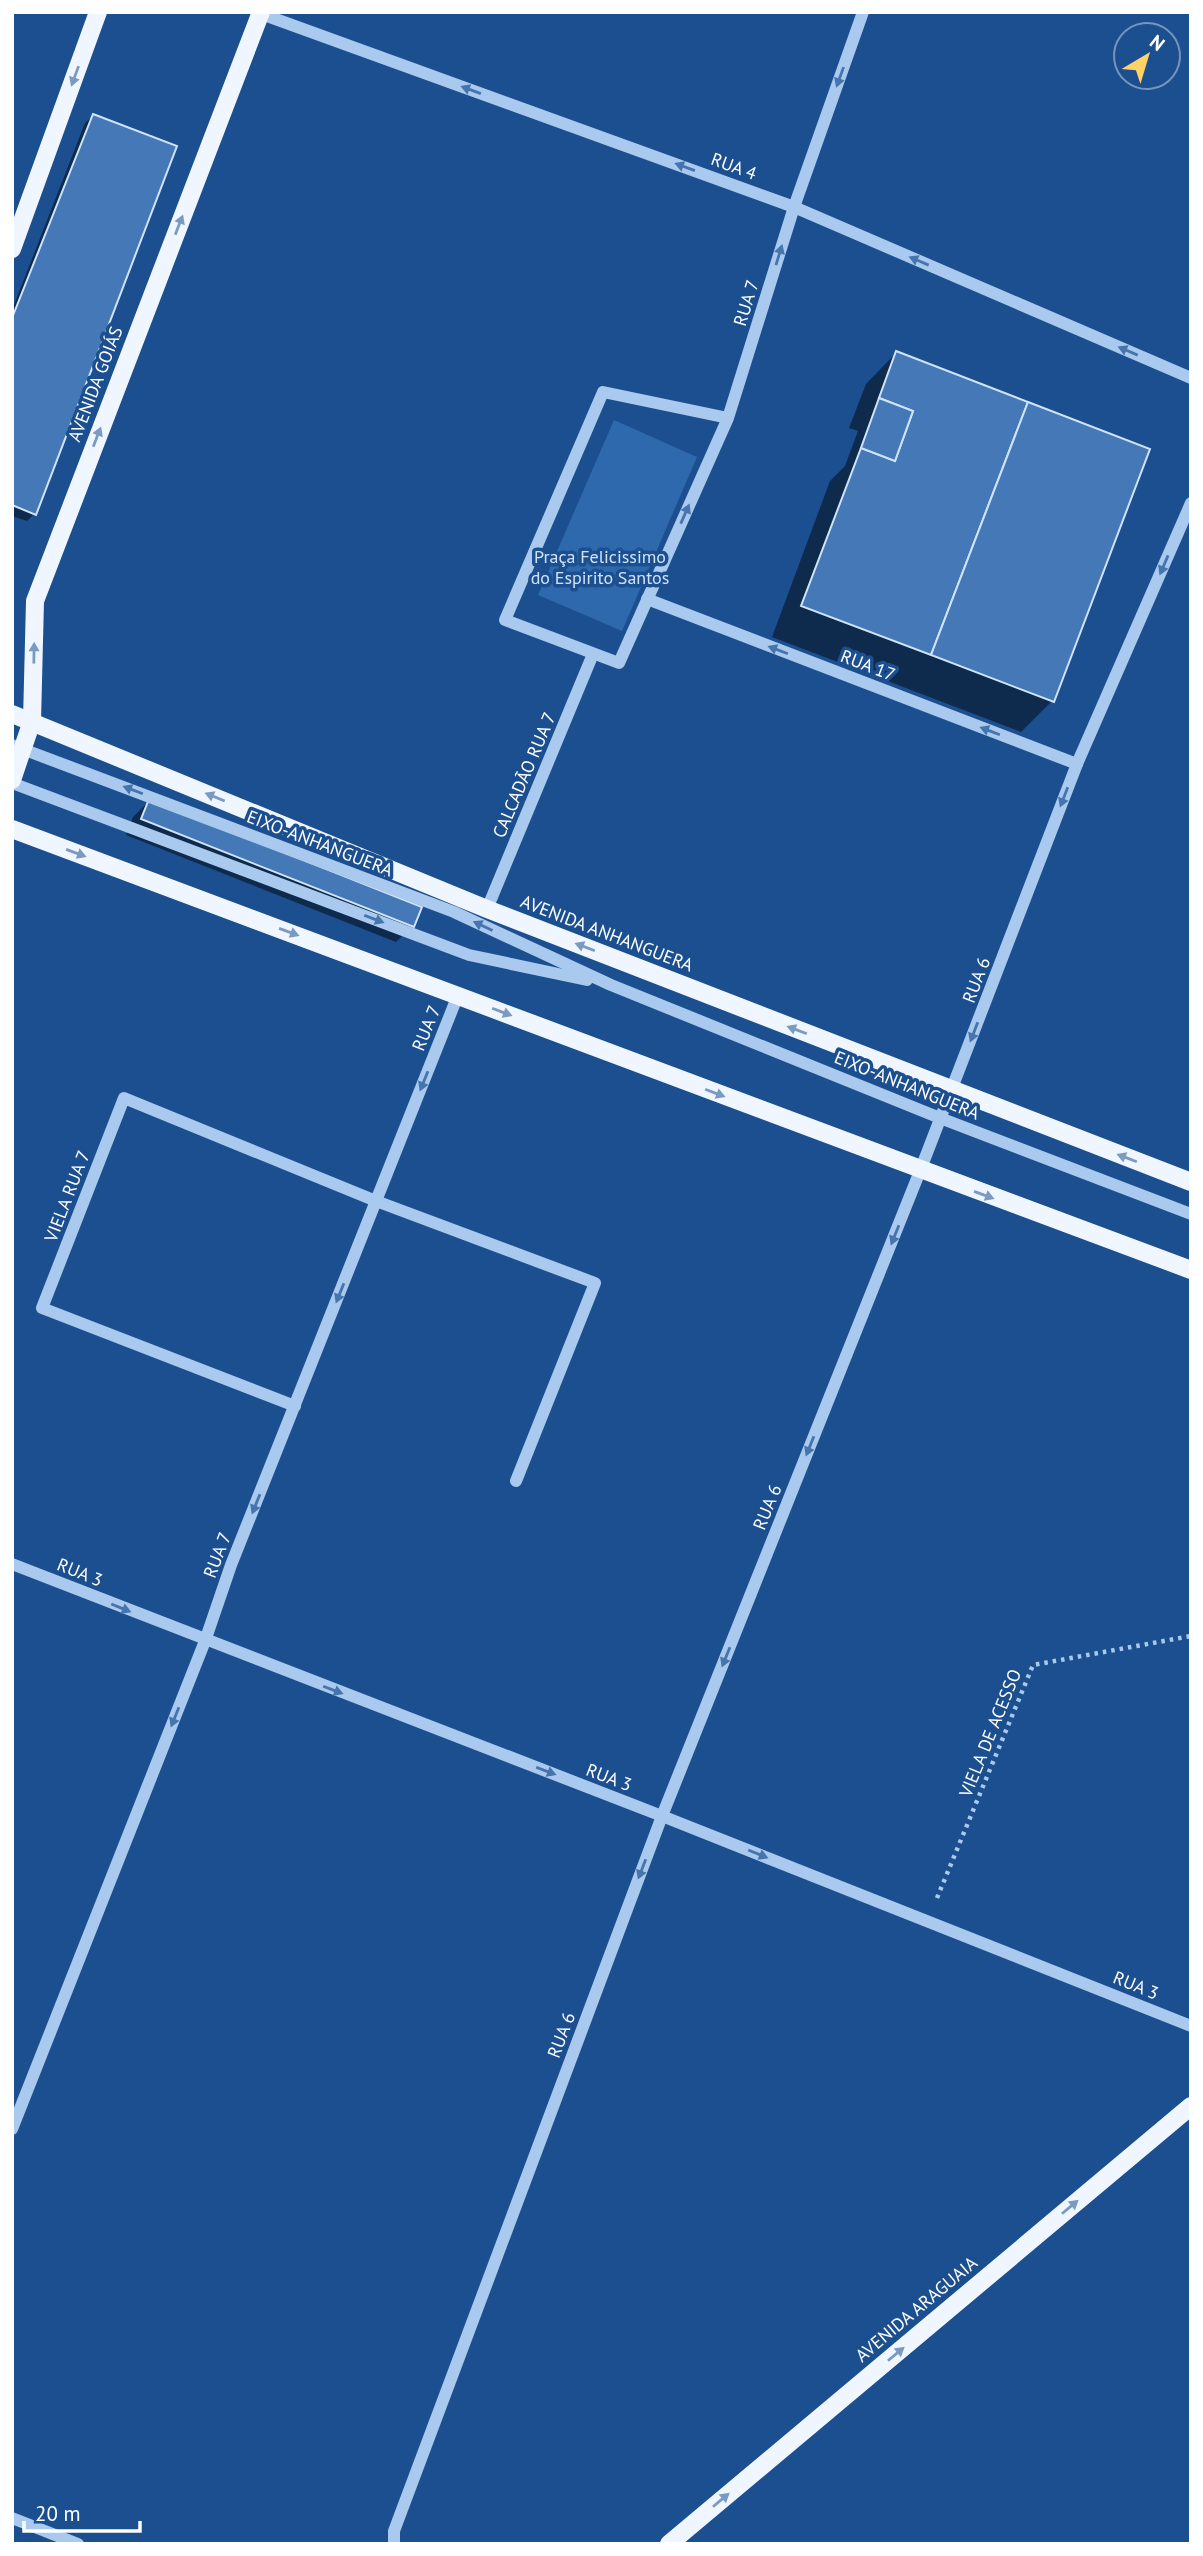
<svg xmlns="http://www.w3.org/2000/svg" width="1203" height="2556" font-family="'PT Sans',sans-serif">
<rect width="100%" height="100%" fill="#1b4f8f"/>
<path fill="#2e69ad" d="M614,420L697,457L622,631L538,595Z"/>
<g fill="#0007">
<path d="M93,116L34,514L27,521L12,516V310L85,123Z"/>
<path d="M896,353L1147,450L1052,701L1021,732L772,637L830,481L845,466L858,431L849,428L866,384Z"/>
<path d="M149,801L412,926L396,942L126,835L133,817Z"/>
</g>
<g fill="#4478b7" stroke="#cfe3fa" stroke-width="2">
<path d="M93,114L177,146L36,515L12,505V318Z"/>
<path d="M896,351L1028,402L931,655L801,606L861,448L895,461L913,411L879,398Z"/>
<path d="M879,398L913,411L895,461L861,448Z"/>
<path d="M1028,402L1150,449L1054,702L931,655Z"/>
<path d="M149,799L422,907L414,927L141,819Z"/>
</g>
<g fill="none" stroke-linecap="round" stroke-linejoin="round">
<path stroke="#a9c9ee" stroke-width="4.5" stroke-dasharray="3.5 5" stroke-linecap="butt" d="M937,1898L1033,1665L1191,1636"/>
<g stroke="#a9c9ee" stroke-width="12">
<path d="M256,12L794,207L1191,378"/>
<path d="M728,418L603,392L505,620L619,663L728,418L794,207L863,12"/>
<path d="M647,599L1077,764"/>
<path d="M12,745L454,912L611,985L940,1118L1191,1214"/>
<path d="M12,783L469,955L587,980"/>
<path d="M487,909L593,654"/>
<path d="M295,1406L42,1308L124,1098L376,1201L595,1283L516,1481"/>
<path d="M12,1564L662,1816L1191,2026"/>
<path d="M12,2129L205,1641L231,1565L458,995"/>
<path d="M12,2518L78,2544"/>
<path d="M394,2544V2531L662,1816L920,1171L1077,764L1191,503"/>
</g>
<g stroke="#f0f6ff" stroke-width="18">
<path d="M12,249L98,12"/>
<path d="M12,714L487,909L1191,1182"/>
<path d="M12,780L32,721L35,601L261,12"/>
<path d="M12,829L1191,1270"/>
<path d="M669,2544L1191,2106"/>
</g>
</g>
<defs><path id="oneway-solid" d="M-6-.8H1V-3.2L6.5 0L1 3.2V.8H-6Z" transform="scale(1.75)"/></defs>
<g fill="#7b9ac1">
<use href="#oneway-solid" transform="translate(75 76) rotate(110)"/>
<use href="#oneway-solid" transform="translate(179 225) rotate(-69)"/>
<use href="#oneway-solid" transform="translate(97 437) rotate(-69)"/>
<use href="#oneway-solid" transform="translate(34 653) rotate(-89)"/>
<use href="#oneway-solid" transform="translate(215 797) rotate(-158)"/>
<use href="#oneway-solid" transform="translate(76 853) rotate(20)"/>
<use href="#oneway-solid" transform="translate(289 932) rotate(20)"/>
<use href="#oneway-solid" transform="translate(585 947) rotate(-159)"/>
<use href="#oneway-solid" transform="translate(502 1012) rotate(21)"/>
<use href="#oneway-solid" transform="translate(797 1030) rotate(-159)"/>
<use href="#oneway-solid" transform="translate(715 1093) rotate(21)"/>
<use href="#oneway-solid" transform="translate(1127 1158) rotate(-159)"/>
<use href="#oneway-solid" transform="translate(984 1195) rotate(20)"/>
<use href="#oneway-solid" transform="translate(1070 2207) rotate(-40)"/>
<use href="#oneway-solid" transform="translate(896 2354) rotate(-40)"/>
<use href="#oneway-solid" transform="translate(721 2500) rotate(-40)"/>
</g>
<g fill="#4674ac">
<use href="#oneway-solid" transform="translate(840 77) rotate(110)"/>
<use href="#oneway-solid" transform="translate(471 90) rotate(-160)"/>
<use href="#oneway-solid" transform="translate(685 167) rotate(-160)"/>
<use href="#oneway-solid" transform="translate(779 255) rotate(-73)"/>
<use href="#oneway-solid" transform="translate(919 261) rotate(-157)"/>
<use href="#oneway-solid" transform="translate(1128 351) rotate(-157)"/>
<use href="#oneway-solid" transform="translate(685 514) rotate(-66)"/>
<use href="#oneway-solid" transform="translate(1164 565) rotate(113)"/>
<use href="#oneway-solid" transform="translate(778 650) rotate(-159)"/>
<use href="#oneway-solid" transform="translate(990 731) rotate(-159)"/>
<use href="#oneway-solid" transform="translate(133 790) rotate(-159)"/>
<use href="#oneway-solid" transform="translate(1064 797) rotate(111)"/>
<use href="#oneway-solid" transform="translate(374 919) rotate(21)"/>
<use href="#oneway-solid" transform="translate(483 926) rotate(-155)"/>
<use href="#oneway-solid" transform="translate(974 1032) rotate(111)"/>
<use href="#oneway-solid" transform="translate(424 1081) rotate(112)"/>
<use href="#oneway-solid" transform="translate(895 1235) rotate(112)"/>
<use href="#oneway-solid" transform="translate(340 1293) rotate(112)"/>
<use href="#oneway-solid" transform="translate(810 1446) rotate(112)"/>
<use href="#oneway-solid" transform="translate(256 1504) rotate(112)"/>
<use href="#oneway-solid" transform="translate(121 1608) rotate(22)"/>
<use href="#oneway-solid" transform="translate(726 1657) rotate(112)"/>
<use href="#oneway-solid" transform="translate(333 1690) rotate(21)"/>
<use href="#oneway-solid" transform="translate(175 1717) rotate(112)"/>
<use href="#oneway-solid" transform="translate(546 1771) rotate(21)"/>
<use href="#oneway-solid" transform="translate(758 1854) rotate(22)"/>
<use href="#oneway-solid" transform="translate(642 1869) rotate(111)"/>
</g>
<g text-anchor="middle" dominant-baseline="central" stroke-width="7" stroke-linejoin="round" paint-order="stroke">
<g font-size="18" fill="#fff" stroke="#1b4f8f">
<text transform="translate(734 166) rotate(20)">RUA 4</text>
<text transform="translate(746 303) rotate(-73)">RUA 7</text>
<text transform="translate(95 384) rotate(-69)">AVENIDA GOIÁS</text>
<text transform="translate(868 665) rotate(21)">RUA 17</text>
<text transform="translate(524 775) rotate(-67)">CALCADÃO RUA 7</text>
<text transform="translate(320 843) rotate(21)">EIXO-ANHANGUERA</text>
<text transform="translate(607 933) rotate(21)">AVENIDA ANHANGUERA</text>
<text transform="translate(976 980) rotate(-69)">RUA 6</text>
<text transform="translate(426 1028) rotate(-68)">RUA 7</text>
<text transform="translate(907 1085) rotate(22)">EIXO-ANHANGUERA</text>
<text transform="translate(67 1196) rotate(-69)">VIELA RUA 7</text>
<text transform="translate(767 1507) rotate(-68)">RUA 6</text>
<text transform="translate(217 1555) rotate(-69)">RUA 7</text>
<text transform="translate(80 1572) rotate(22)">RUA 3</text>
<text transform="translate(990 1733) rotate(-68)">VIELA DE ACESSO</text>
<text transform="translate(609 1777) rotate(21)">RUA 3</text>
<text transform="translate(1136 1985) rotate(22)">RUA 3</text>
<text transform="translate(561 2035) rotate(-69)">RUA 6</text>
<text transform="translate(916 2309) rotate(-40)">AVENIDA ARAGUAIA</text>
</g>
<g font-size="18" fill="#cfe3fa" stroke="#1b4f8f">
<text x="600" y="556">Praça Felicissimo<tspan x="600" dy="21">do Espirito Santos</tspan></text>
</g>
</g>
<rect width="1203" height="2556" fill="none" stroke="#ffffff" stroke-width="28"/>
<g transform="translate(1147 56) rotate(38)"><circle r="33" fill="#1b4f8f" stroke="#7695bc" stroke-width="2"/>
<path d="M0-5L12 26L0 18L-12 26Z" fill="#ffd166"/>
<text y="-10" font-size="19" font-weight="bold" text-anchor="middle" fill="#ffffff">N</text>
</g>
<path d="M24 2521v10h116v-10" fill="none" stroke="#ffffff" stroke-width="3.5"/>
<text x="35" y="2521" font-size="21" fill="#ffffff" stroke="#1b4f8f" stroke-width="5" paint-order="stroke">20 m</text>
</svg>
